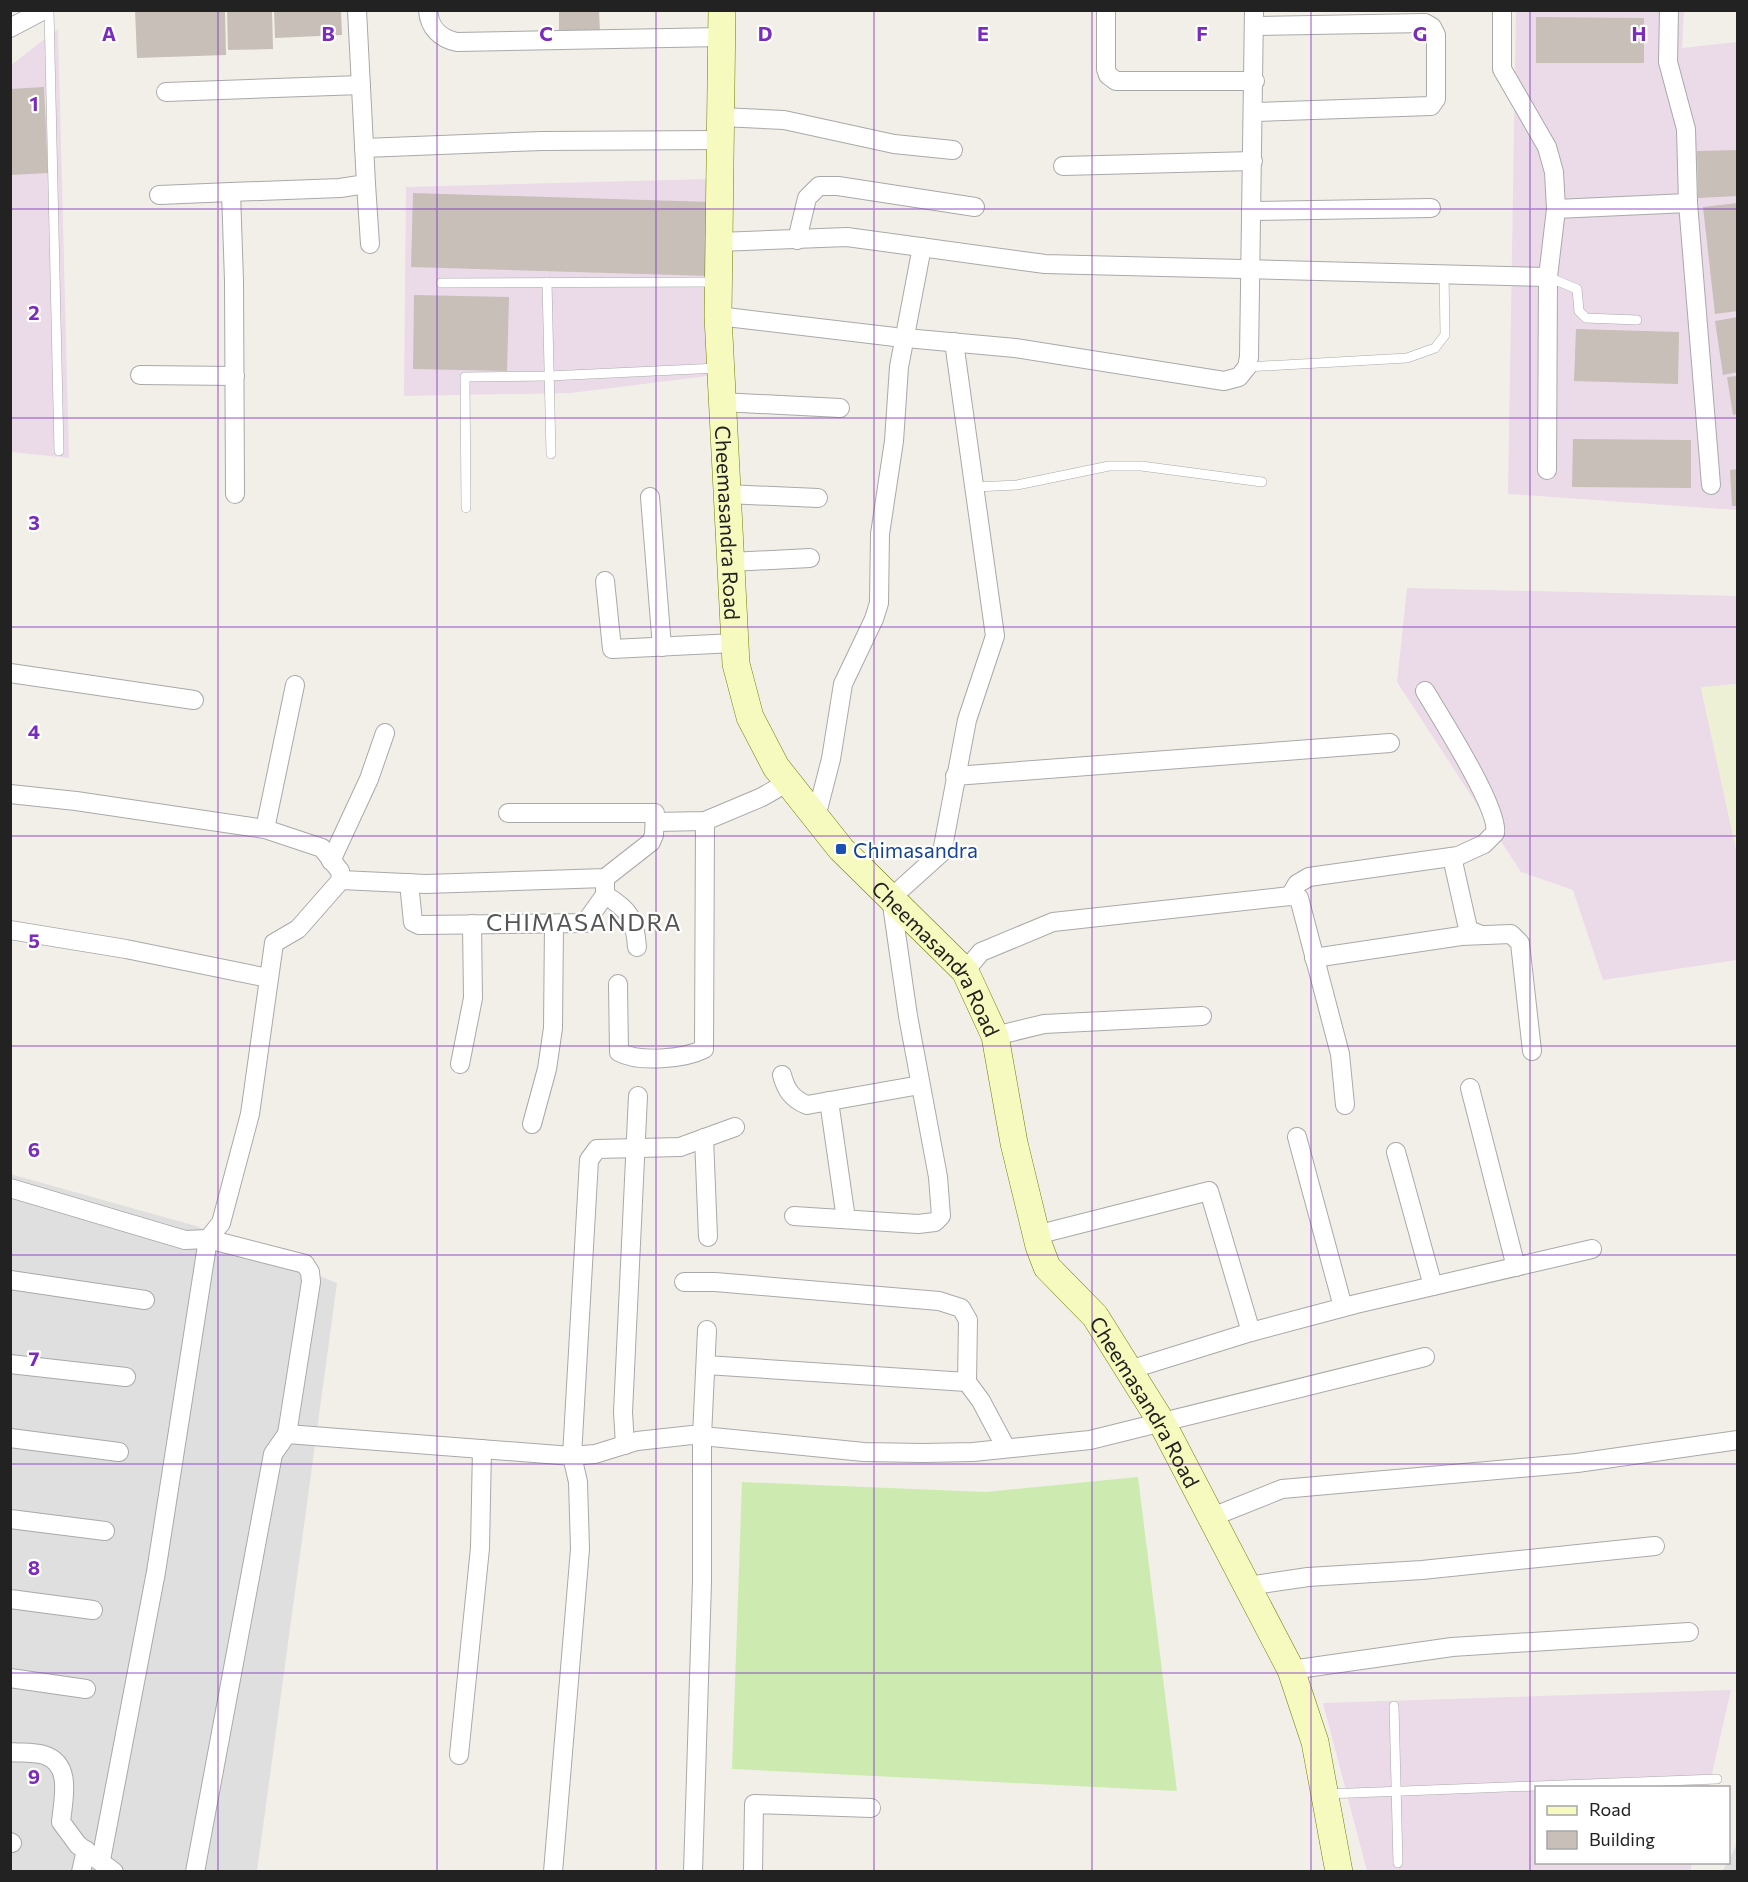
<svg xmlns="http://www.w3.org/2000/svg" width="1748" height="1882" font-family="Commissioner,sans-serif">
<rect width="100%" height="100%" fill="#f2efe9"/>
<g fill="#e0dfdf">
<path d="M10,1174L196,1226L337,1283L257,1871H11Z"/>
<path d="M1737,1844V1871H1722L1728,1862Z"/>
</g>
<g fill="#ebdbe8">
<path d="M1516,11H1684L1682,48L1737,42V510L1508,494Z"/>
<path d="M58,29L69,458L11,452V65Z"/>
<path d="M711,179L715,375L571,393L404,396L406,187Z"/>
<path d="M1407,588L1737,596V684L1701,688L1737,854V960L1603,980L1573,890L1521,872L1397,682Z"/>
<path d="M1731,1690L1709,1787L1536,1788V1862L1692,1863L1690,1872L1367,1871L1323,1703Z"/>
</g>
<path fill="#eef0d5" d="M1737,684H1738L1737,854L1701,687Z"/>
<path fill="#cdebb0" d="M1138,1477L1177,1791L732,1769L742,1482L986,1492Z"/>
<g fill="#c7bfb8">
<path d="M135,10H225L226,55L137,58Z"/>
<path d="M227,10H272L273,49L228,50Z"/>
<path d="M274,10H341L342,35L275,38Z"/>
<path d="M559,10H599L600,32L559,33Z"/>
<path d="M1536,17L1644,18V63H1536Z"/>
<path d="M44,87L48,173L10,175V89Z"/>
<path d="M1738,150V196L1698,198L1697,151Z"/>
<path d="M413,193L712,202L710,276L411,267Z"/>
<path d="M1738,203V311L1715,314L1703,207Z"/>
<path d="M414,295L509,297L507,371L413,369Z"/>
<path d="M1738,317V372L1723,375L1715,321Z"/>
<path d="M1576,329L1679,332L1678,384L1574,381Z"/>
<path d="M1738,376V414L1733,415L1727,377Z"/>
<path d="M1573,439L1691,440V488L1572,487Z"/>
<path d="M1738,469V506H1732L1730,470Z"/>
</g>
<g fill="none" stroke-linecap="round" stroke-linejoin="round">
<g stroke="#a9a9a9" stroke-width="10">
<g id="lane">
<path d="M49,10L59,451"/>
<path d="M1548,277L1577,289L1579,311L1586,318L1637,320"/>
<path d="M547,282L551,454"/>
<path d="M441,283L717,282"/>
<path d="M1247,367L1407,358L1435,348L1445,335L1444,272"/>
<path d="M975,487L1017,485L1109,466H1141L1262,482"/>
<path d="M466,508L465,377L549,376L718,368"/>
<path d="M1394,1706L1398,1863"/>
<path d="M1326,1794L1717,1779"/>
</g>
</g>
<g stroke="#a9a9a9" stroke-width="20">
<g id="street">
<path d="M428,10C429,28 441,39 457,42L722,37"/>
<path d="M1106,10V69L1108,75L1116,81H1255"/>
<path d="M1502,10V69L1547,147L1554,172L1556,209L1548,277L1547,470"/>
<path d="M1669,10L1668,62L1686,129L1688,203L1711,485"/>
<path d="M1254,26L1425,23L1432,27L1436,35V99L1431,106L1254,112"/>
<path d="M10,28L44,10"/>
<path d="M166,92L361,85"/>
<path d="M721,117L784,120L894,144L953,150"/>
<path d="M364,148L542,141L721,140"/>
<path d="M1063,166L1253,161"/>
<path d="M366,184L370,244"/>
<path d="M159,195L231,192"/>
<path d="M1556,209L1688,203"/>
<path d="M1251,211L1431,208"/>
<path d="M797,240L807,198L819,186H838L975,207"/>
<path d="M719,242L847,237L1045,264L1548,277"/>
<path d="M718,316L895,337L1015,348L1224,381L1239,377L1247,367L1249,357L1254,10"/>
<path d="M140,375L235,376"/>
<path d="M721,402L840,408"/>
<path d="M235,494L234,281L231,192L340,188L366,184L357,10"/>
<path d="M726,494L818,498"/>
<path d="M650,497L662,647"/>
<path d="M730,562L810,558"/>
<path d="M605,581L612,649L735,643"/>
<path d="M10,673L194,700"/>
<path d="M955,776L1390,743"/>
<path d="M10,794L76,801L265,829L322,848L340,871L341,880L298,929L274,943L250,1114L221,1223L208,1239L185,1240L10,1188"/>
<path d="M816,817L831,759L843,684L874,619L879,603L880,534L894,441L899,367L922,247"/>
<path d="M655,822L705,821L762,797L788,782"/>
<path d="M265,829L295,685"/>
<path d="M1452,857L1467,924L1469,930L1479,934"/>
<path d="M331,861L369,779L385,733"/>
<path d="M341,880L426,884L605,878L651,842L654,835L655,813H508"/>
<path d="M409,883L413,922L419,925L585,923L605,895V878"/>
<path d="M605,895C630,910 635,919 637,947"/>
<path d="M1290,896L1297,884L1309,877L1458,856L1484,844L1495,833C1500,810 1440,716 1425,691"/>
<path d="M10,930L126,949L268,978"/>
<path d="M1314,958L1461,936L1511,934L1520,943L1532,1051"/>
<path d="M965,971L981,952L1053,922L1290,896L1299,898L1340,1054L1345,1105"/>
<path d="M618,984L619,1052C639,1063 684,1059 704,1049L705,821"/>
<path d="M995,1036L1044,1024L1202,1016"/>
<path d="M460,1064L473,998L472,924"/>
<path d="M782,1075C786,1090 792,1099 807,1105L920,1085"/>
<path d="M1470,1088L1516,1267"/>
<path d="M829,1101L846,1219"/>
<path d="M532,1124L547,1069L553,1028L554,924"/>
<path d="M1297,1137L1343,1307"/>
<path d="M704,1138L708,1237"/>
<path d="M1396,1152L1433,1286"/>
<path d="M794,1216L918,1224L935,1222L941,1216L938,1177L908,1016L891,898L942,852L967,720L995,636L954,342"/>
<path d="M1036,1235L1209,1191L1251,1332"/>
<path d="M10,1280L145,1300"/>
<path d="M684,1282H715L939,1301L961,1308L968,1320L967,1382L981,1401L1006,1448"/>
<path d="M10,1364L126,1377"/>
<path d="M706,1365L967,1382"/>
<path d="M1129,1370L1251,1332L1356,1304L1592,1249"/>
<path d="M10,1438L119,1452"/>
<path d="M625,1445L623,1412L638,1096"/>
<path d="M1212,1517L1282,1489L1577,1463L1738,1440"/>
<path d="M10,1519L105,1531"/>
<path d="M1248,1586L1308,1577L1422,1570L1655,1546"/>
<path d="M10,1599L93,1610"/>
<path d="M1291,1670L1452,1647L1689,1632"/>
<path d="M10,1678L86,1689"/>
<path d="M10,1752C21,1753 34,1752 44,1755C73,1764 63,1800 61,1822L78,1845L114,1872"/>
<path d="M459,1755L480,1548L482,1449"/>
<path d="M10,1842L12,1843"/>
<path d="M101,1860L156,1572L208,1239L305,1264L310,1272L311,1282L287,1434"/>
<path d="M81,1872L86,1850"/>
<path d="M195,1872L273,1454L287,1434L572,1456L595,1454L637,1441L692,1435L864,1452L923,1453L973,1452L1090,1440L1425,1357"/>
<path d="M553,1872L580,1549L578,1482L572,1456L589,1160L597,1149L680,1147L735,1127"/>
<path d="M693,1872L702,1582V1436L707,1330"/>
<path d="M753,1872L754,1804L871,1808"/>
</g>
</g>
<g stroke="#707d05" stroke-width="28">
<g id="secondary">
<path id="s1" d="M722,10L718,316L736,664L750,717L776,767L841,849L965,971L995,1036L1014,1143L1039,1246L1047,1267L1095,1316L1162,1423L1291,1670L1315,1742L1339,1872"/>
</g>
</g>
<use href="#lane" stroke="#fff" stroke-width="9"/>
<use href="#street" stroke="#fff" stroke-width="18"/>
<use href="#secondary" stroke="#f7fabf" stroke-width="27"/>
</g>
<path fill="none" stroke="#7b2cbf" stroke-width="1.5" stroke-opacity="0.55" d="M218,10V1872M437,10V1872M656,10V1872M874,10V1872M1092,10V1872M1311,10V1872M1530,10V1872M10,209H1738M10,418H1738M10,627H1738M10,836H1738M10,1046H1738M10,1255H1738M10,1464H1738M10,1673H1738"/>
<rect fill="#1a4fb4" stroke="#fff" stroke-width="2" x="835" y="843" width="12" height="12" rx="3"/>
<g text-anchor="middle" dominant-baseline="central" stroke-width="4.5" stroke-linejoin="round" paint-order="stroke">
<g font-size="21" fill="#222" stroke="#fff">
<text stroke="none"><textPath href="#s1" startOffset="513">Cheemasandra Road</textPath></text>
<text stroke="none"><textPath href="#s1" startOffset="1017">Cheemasandra Road</textPath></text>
<text stroke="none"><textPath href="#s1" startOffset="1521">Cheemasandra Road</textPath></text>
</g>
<g font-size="21" fill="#164399" stroke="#fff" text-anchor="start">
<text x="853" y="849">Chimasandra</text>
</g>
<g font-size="24" letter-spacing="1.5" fill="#555" stroke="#fff">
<text x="584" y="921">CHIMASANDRA</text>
</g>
</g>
<g font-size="20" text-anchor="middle" font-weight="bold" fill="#7b2cbf" stroke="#fff" stroke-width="4.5" stroke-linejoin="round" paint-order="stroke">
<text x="109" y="41">A</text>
<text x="328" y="41">B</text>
<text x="546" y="41">C</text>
<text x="765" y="41">D</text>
<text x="983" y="41">E</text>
<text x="1202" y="41">F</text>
<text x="1420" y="41">G</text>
<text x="1639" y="41">H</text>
<text x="34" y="111">1</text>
<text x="34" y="320">2</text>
<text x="34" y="530">3</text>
<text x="34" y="739">4</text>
<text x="34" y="948">5</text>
<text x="34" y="1157">6</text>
<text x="34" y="1366">7</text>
<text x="34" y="1575">8</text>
<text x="34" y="1784">9</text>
</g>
<rect width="1748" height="1882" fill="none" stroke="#222222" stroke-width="24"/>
<rect x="1535" y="1786" width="195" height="78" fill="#ffffff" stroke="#a7a7a7" stroke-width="1.5"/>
<rect x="1547" y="1806" width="30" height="9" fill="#f7fabf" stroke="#a7a7a7" stroke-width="1.5"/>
<text x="1589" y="1816" font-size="18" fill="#222222">Road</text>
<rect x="1547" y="1831" width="30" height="18" fill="#c7bfb8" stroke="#a7a7a7" stroke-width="1.5"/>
<text x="1589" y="1846" font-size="18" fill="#222222">Building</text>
</svg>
